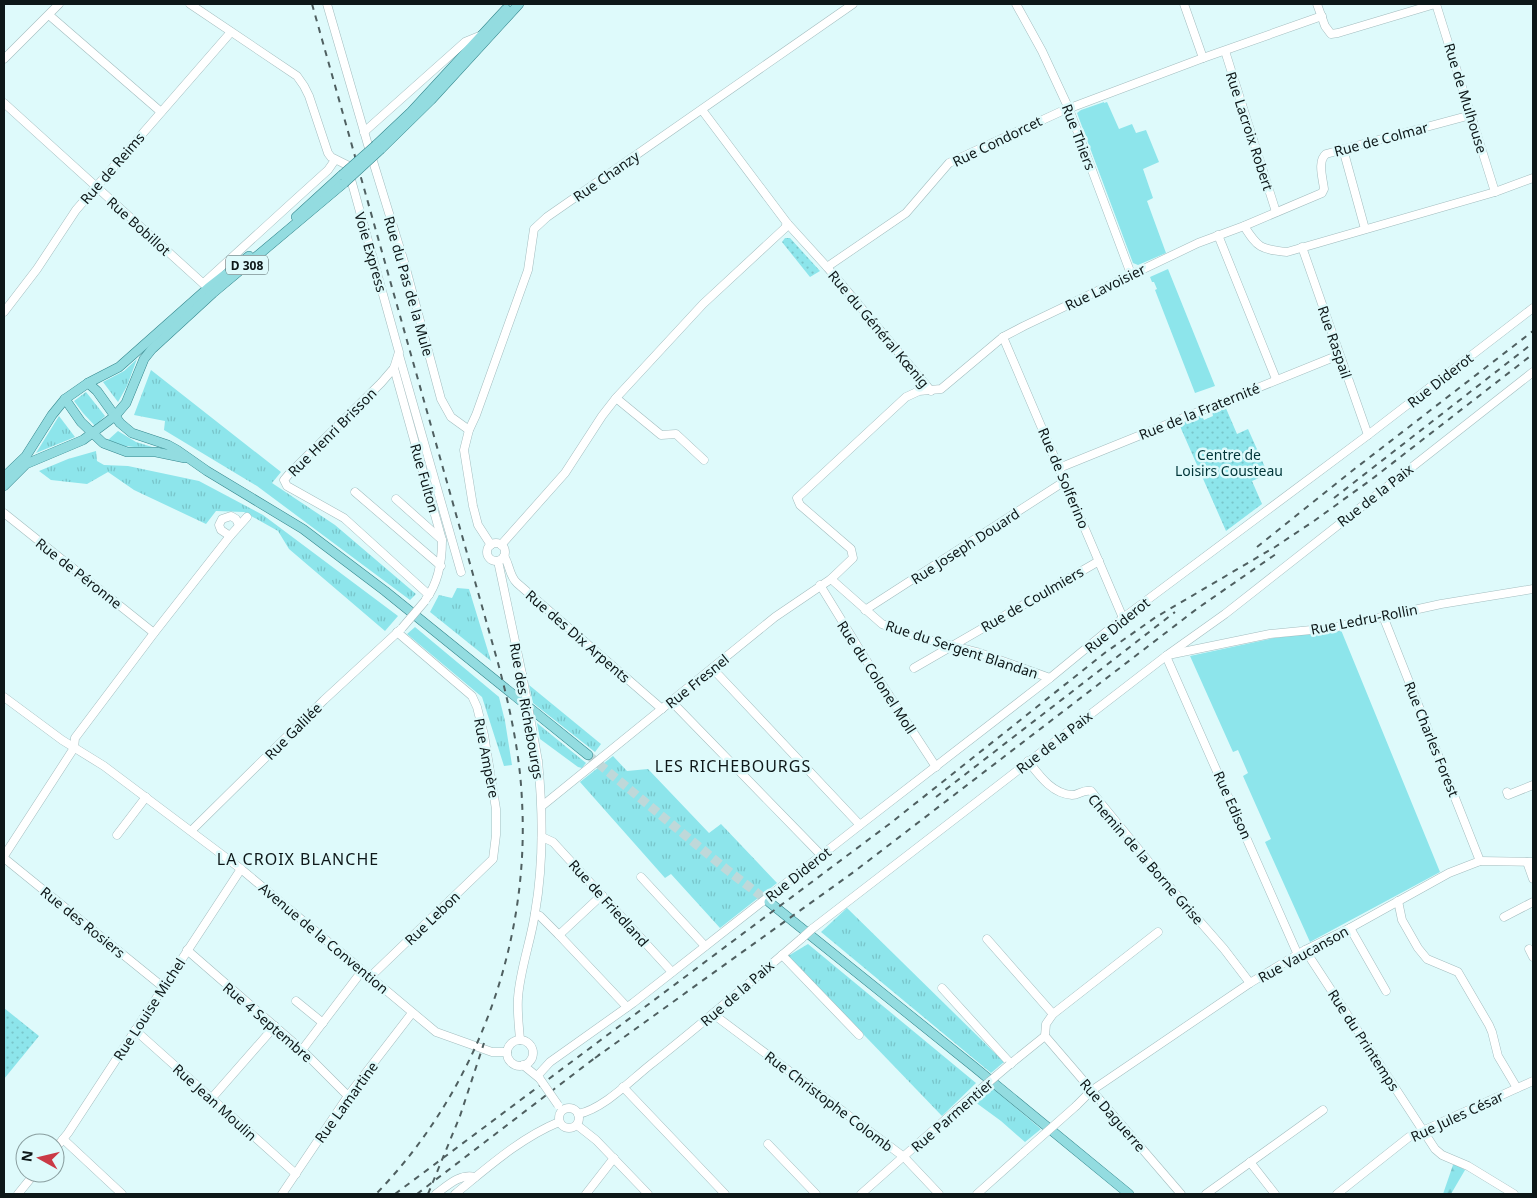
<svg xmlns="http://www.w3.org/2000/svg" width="1537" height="1198" font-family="'Noto Sans',sans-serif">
<defs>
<pattern id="grass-tufts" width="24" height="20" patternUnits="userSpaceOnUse" patternTransform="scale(1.25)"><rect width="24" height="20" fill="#8de5eb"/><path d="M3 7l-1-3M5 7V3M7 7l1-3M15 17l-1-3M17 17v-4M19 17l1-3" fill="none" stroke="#78c4c9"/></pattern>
<pattern id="forest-firs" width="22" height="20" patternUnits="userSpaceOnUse" patternTransform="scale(1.25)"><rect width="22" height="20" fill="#8de5eb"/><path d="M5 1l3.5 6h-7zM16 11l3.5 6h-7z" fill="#78c4c9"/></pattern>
<pattern id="park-dots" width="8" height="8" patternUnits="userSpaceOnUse" patternTransform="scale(1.25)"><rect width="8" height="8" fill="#8de5eb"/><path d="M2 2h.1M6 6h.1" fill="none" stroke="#78c4c9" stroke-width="1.8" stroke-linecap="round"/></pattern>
</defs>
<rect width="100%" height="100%" fill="#defafb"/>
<g fill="url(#grass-tufts)">
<path d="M137,359L127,386L118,402L103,382L124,371Z"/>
<path d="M151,370L281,472L272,483L335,525L416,594L410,600L257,486L164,430L165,421L134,415Z"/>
<path d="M86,392L105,416L95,426L83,413L74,401Z"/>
<path d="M59,416L75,437L36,453Z"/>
<path d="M118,431L136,442L162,450L125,446L108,440Z"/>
<path d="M96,451L97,461L104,465L128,466L199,481L263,515L398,616L385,631L289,549L278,531L244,512L216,511L206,524L134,490L108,472L87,484L51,480L39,471L68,459Z"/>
<path d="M457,588L469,589L491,661L430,612L439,595L452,598Z"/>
<path d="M415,627L499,697L505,721L512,765L504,766L482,697L407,634Z"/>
<path d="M529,685L601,744L595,752L533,703Z"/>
<path d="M537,723L586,763L582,768L578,767L540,739Z"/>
<path d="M613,756L627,771L648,769L709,833L721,824L777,883L720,928L671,874L665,878L580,782Z"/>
<path d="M847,908L1004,1062L991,1073L821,932Z"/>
<path d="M808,944L976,1083L942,1116L788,956Z"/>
<path d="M992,1088L1041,1129L1025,1142L1001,1121L975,1102Z"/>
</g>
<path fill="url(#forest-firs)" d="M1453,1165H1457L1465,1170L1451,1194H1443Z"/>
<g fill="url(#park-dots)">
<path d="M785,238H790L820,271L810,277L782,242Z"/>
<path d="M1225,406L1237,434L1248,429L1268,474L1252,481L1262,504L1226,531L1179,424L1201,414L1204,420L1213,416L1212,411Z"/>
<path d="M4,1008L39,1036L4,1079Z"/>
</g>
<g fill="#8de5eb">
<path d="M1104,102V103L1107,102L1119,129L1132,124L1136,133L1146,130L1159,162L1143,169L1153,198L1147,201L1166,253L1138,265L1133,263L1077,113L1081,110Z"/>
<path d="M1168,269L1215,386L1195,393L1155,290L1157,289L1154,282H1152L1150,277Z"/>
<path d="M1341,630L1440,872L1310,942L1265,842L1271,839L1243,776L1248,773L1238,750L1233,752L1190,656L1274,638Z"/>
</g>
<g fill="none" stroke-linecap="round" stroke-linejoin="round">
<path stroke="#bfd8d9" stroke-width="9" stroke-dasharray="9 4.5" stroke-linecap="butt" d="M588,755L726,869L769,902"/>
<g stroke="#a3bdbf" stroke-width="9">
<g id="minor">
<path d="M190,4L297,76L304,86L309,96L328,153L331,157L347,165L399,352L394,368L381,383L289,474L284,480L287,486L344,518L429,595"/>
<path d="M327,4L368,145L405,265L441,399L451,417L469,430"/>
<path d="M1016,4L1042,51L1069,109L1131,274"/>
<path d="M1184,4L1203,58"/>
<path d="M1317,4L1325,26L1331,34L1338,33L1435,4"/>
<path d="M1436,4L1495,192"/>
<path d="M49,15L161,112"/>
<path d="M1225,51L1276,212"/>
<path d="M4,59L59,4"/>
<path d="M4,103L208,288"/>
<path d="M702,110L787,223L827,267L931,391"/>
<path d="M364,132L465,42L482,35"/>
<path d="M1343,149L1365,229"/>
<path d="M1244,226C1258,248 1260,249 1287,252L1495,192L1533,178"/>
<path d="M1218,235L1276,379"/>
<path d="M1302,247L1368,435"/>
<path d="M827,267L906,213L949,163L1062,111L1203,58L1322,16"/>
<path d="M206,281L297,198L328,170L335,160"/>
<path d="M4,312L37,269L76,210L231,32"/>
<path d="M1003,337L1123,618"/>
<path d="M399,355L461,572"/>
<path d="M394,368L442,540C442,560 439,582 426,599"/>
<path d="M616,398L661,435L676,434L704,460"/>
<path d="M1059,468L1339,355"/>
<path d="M355,492L441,566"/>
<path d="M396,499L442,540"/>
<path d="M4,513L154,633"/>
<path d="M230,536L221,530L219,525L222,519L231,516L236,519L239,525"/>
<circle cx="496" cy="552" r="9"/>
<path d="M491,545L478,525L473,506L464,450L469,430L476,415L528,270L534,229L547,217L853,4"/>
<path d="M501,545L565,473L602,416L616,398L703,304L785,228L787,223"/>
<path d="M504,556C510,565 509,576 517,583L662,709"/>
<path d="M498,561L522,674"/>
<path d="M831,579L882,624L907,634L977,652L1050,678"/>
<path d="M820,585L866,660L936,767"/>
<path d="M865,610L1065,481"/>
<path d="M1383,616L1480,861"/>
<path d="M1168,655L1270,634L1332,628L1441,604L1533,589"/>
<path d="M1166,656L1298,955"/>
<path d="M712,668L860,825"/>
<path d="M914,668L1099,561"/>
<path d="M4,697L62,740L104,766L241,869L436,1032L492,1052H507"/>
<path d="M672,702L821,855"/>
<path d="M1028,761C1039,775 1052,794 1072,795C1079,795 1083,789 1091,791L1167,884L1224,949L1250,983"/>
<path d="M1507,792L1508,795L1533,785"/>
<path d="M542,806L775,617L831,579L853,558L851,549L800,505L797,498L906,397L919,391L941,389L1003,337L1024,326L1198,243L1244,226L1322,193L1324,189C1323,179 1317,161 1326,154L1471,115"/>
<path d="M191,831L324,700L400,630"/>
<path d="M117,835L146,797"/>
<path d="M542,837L553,842L672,972"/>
<path d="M4,856L74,748L75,738L154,633L230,536L247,517"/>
<path d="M4,858L163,987"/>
<path d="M1527,862L1533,879"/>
<path d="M641,877L705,946"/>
<path d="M1398,901L1402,920L1418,948L1427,959L1458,972L1489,1025L1492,1032L1498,1056L1517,1088"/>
<path d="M535,914L540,916L559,935L627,1007"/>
<path d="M1504,917L1533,902"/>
<path d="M1350,928L1386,991"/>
<path d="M812,929L1166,656L1225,614L1533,372"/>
<path d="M559,935L602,895"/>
<path d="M987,939L1053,1014"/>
<path d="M1529,949L1533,957"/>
<path d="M187,950L302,1050L348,1096"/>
<path d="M1305,950L1435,1149L1442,1155L1468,1166L1514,1194"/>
<path d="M782,955L859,1035"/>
<path d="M370,977L493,859L496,835V809L484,735L477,707L472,696L397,632"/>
<path d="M942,988L1011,1064"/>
<path d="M296,1001L323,1023"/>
<path d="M713,1014L904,1157L939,1194"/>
<path d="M135,1030L296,1174"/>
<path d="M1045,1036L1181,1194"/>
<path d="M1045,1036L1046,1024L1053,1014L1158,932"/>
<path d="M520,1040C519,1026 517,1012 518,998C520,969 531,941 535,913C544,862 543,812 538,761"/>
<circle cx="520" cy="1053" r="13"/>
<path d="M302,1050L362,971"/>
<path d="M523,1065L539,1078"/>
<path d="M1009,1065L1045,1036"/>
<path d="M539,1074L550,1062L633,1003L860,825L1050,678L1123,618L1368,435L1533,308"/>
<path d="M623,1087L725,1194"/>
<path d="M211,1099L275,1026"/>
<path d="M1076,1106L1091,1091L1250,983L1305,950L1350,928L1449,873L1480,861L1533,862"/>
<circle cx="569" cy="1118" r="10"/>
<path d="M578,1114C603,1109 630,1081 650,1065C702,1024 752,981 802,938"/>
<path d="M577,1125L596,1140L648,1194"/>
<path d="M63,1139L122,1194"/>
<path d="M768,1144L816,1194"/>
<path d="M55,1149L68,1133L241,869"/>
<path d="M1250,1162L1275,1194"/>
<path d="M18,1194L35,1173"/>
<path d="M282,1194L348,1096L412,1013"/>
<path d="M436,1194C447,1186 460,1173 475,1177"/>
<path d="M455,1194C487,1168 520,1138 559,1122"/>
<path d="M586,1194L614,1158"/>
<path d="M861,1194L955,1111"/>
<path d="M977,1194L1024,1152"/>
<path d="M1206,1194L1323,1110"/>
<path d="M1337,1194L1409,1137L1533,1081"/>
</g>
</g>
<g stroke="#35878d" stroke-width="10">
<g id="major">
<path d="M376,145L411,112L506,9"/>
<path d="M381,149L431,100L519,4"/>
<path d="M296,217L342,175"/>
<path d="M88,383L97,391L120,423L132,433L168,445L177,450L207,471L303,529L385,591L588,755"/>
<path d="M65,399L81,422L103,443L127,452H156L185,458"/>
<path d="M4,477L26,456L52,415L65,399L88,383L119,367L208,288L249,256"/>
<path d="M4,486L26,464L83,440L115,416L126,403L144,359L152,349L213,293L344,183"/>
<path d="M769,902L973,1066L1129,1194"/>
</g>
</g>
<use href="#minor" stroke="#fff" stroke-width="8"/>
<use href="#major" stroke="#93dce0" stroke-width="9"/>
<g stroke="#4f5f60" stroke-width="2" stroke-dasharray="6 6" stroke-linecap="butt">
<path d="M312,4L498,663C510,708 520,754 522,801C530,944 476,1091 376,1194"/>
<path d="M1334,498L1533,343"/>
<path d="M1257,547L1348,474L1533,331"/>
<path d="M936,797L1175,612"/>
<path d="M595,1058L855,871L1198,608L1276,554"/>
<path d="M395,1194L892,822L1106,652L1156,617L1275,547L1314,521L1372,479L1533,354"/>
<path d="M417,1194L600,1054"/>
<path d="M428,1194L460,1116L484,1043"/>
</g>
<g stroke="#a3bdbf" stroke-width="9" stroke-linecap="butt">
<g id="minor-bridge">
<path d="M402,628L425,601"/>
<path d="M522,674L538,761"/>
<path d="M802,938L812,929"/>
<path d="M540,1079L558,1105"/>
<path d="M955,1111L1009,1065"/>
<path d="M1024,1152L1076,1106"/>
</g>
</g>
<g stroke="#35878d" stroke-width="10" stroke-linecap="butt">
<g id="major-bridge">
<path d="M342,175L376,145"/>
<path d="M344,183L381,149"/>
</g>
</g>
<use href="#minor-bridge" stroke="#fff" stroke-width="8"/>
<use href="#major-bridge" stroke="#93dce0" stroke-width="9"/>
</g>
<g text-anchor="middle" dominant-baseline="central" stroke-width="5" stroke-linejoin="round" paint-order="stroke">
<rect fill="#defafb" stroke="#4c5b5c" stroke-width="1" x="226" y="255.5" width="42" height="19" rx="4"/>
<g font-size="12" font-weight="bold" fill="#0d1718">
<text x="247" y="265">D 308</text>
</g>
<g font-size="14" fill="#0d1718" stroke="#defafb">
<text transform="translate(1466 98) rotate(73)">Rue de Mulhouse</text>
<text transform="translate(1250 131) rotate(72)">Rue Lacroix Robert</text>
<text transform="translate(1079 137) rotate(69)">Rue Thiers</text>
<text transform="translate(1381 139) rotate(-15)">Rue de Colmar</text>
<text transform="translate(997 141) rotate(-26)">Rue Condorcet</text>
<text transform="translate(112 168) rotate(-49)">Rue de Reims</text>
<text transform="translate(606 176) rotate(-35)">Rue Chanzy</text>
<text transform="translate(139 226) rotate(42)">Rue Bobillot</text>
<text transform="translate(371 252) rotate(74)">Voie Express</text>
<text transform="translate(409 286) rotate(74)">Rue du Pas de la Mule</text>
<text transform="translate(1105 287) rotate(-26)">Rue Lavoisier</text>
<text transform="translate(879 329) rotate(50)">Rue du Général Kœnig</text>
<text transform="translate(1335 342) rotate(71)">Rue Raspail</text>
<text transform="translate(1440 380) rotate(-38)">Rue Diderot</text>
<text transform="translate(1199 411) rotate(-22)">Rue de la Fraternité</text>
<text transform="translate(332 432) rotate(-45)">Rue Henri Brisson</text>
<text transform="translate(425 478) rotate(74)">Rue Fulton</text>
<text transform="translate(1064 478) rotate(67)">Rue de Solferino</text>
<text transform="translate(1375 495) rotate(-38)">Rue de la Paix</text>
<text transform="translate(965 546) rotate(-33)">Rue Joseph Douard</text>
<text transform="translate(79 573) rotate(38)">Rue de Péronne</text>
<text transform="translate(1032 599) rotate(-30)">Rue de Coulmiers</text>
<text transform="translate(1364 619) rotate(-11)">Rue Ledru-Rollin</text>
<text transform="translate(1117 625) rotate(-39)">Rue Diderot</text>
<text transform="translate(578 636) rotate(41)">Rue des Dix Arpents</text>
<text transform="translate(962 649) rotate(18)">Rue du Sergent Blandan</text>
<text transform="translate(877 677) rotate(57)">Rue du Colonel Moll</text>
<text transform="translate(697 681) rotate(-39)">Rue Fresnel</text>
<text transform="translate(527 711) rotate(80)">Rue des Richebourgs</text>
<text transform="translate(293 731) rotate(-45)">Rue Galilée</text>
<text transform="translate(1432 739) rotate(68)">Rue Charles Forest</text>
<text transform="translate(1054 742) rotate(-38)">Rue de la Paix</text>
<text transform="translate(487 758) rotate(79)">Rue Ampère</text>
<text transform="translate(1233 805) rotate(66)">Rue Edison</text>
<text transform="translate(1146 859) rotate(49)">Chemin de la Borne Grise</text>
<text transform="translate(798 874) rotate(-38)">Rue Diderot</text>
<text transform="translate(609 903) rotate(48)">Rue de Friedland</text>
<text transform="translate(432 918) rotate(-44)">Rue Lebon</text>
<text transform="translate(83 922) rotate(39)">Rue des Rosiers</text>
<text transform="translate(324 938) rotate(40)">Avenue de la Convention</text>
<text transform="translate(1303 954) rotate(-29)">Rue Vaucanson</text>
<text transform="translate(737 993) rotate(-41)">Rue de la Paix</text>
<text transform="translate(149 1009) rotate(-57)">Rue Louise Michel</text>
<text transform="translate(268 1022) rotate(41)">Rue 4 Septembre</text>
<text transform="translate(1364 1040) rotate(57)">Rue du Printemps</text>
<text transform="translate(829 1101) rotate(37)">Rue Christophe Colomb</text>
<text transform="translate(215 1102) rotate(42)">Rue Jean Moulin</text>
<text transform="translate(346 1102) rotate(-54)">Rue Lamartine</text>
<text transform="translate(952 1115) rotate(-41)">Rue Parmentier</text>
<text transform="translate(1113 1115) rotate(49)">Rue Daguerre</text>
<text transform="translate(1457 1116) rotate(-25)">Rue Jules César</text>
</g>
<g font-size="14" fill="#013538" stroke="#defafb">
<text x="1229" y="454">Centre de<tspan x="1229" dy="16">Loisirs Cousteau</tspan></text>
</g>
<g font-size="16" letter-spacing="1" fill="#0d1718" stroke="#defafb">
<text x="733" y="766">LES RICHEBOURGS</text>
<text x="298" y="859">LA CROIX BLANCHE</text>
</g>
</g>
<rect width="1537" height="1198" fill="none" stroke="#0d1718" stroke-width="10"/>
<g transform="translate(40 1158) rotate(278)"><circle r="24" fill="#defafb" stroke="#8a9fa0"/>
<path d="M0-4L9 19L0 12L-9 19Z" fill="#ca3a46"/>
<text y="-8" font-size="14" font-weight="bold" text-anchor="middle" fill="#0d1718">N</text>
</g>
</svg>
